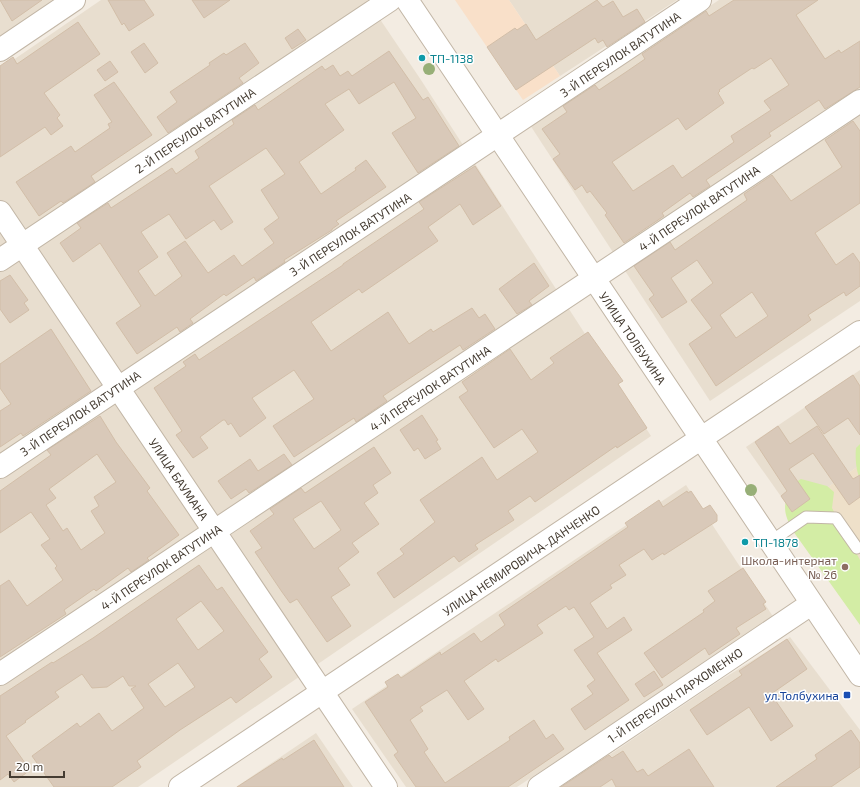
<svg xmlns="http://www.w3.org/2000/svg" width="860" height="787" font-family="'Exo 2',sans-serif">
<rect width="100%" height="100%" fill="#f3ece2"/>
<g fill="#e8decf">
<path d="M0,0H60L0,40Z"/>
<path d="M101,0H367L421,80L651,436L138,787H0V69Z"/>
<path d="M509,0H677L560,76Z"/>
<path d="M719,0H860V301L710,401L530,125Z"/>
<path d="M860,370V465L792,512L746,447Z"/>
<path d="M686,485L774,618L517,787H406L352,709Z"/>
<path d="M790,637L860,730V787H562L716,683Z"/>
<path d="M316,733L353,787H236Z"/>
</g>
<path fill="#f9e0c9" d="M455,0H509L560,76L523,100Z"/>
<path fill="#eee0c9" d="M860,465V613L792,512Z"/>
<g fill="#d3eda5">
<path d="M860,444V478C856,473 855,456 856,448Z"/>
<path d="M801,479L827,486L834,492L832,508L860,560V625L793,531C785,516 781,506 791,490C794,486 796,481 801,479Z"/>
</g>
<g fill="#d9c9b9" stroke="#d2bea8" fill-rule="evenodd">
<path d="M0,0H42L12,21Z"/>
<path d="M108,0H144L154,15L129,31L124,23L122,25Z"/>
<path d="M192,0H230L204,18Z"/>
<path d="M597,0L603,7L613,1L623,17L637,9L645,22L607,47L603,40L598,43L595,38L516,90L487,47L515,28L517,30L526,24L536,40Z"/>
<path d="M734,0H818L796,15L825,59L839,50L841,53L860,41V87L825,109L819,100L769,133L771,136L706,180L710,186L693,197L690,193L662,213L664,216L624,243L605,215L607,213L590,191L587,193L582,185L575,190L553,159L560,154L542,129L567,112L563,106L595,85L599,90L626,72L645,59L642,54L706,11L709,16ZM771,58L789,85L764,101L771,110L731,136L734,142L682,178L673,165L633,191L612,162L678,118L686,130L724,103L718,93L720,91L719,90L752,68L754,69Z"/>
<path d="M78,22L100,54L44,93L60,115L57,118L63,126L51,135L45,127L0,157V66L13,57L17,64Z"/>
<path d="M298,29L306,40L292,49L285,38Z"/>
<path d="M144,43L158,63L145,73L131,52Z"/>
<path d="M245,43L259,63L239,78L243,83L168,133L157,117L177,102L170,92L210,65L209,63L224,53L226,55Z"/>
<path d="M389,51L423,100L428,97L459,146L418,173L392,133L416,118L394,82L359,104L349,89L325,104L344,130L299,162L321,194L356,170L355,168L366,160L386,187L336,221L339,224L332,229V230L284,260L285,262L256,281L254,277L226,296L224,294L190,319L193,323L180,332L177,327L137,354L116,323L141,306L100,243L73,262L60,243L81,228L77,223L108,203L111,208L172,168L176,174L199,158L195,151L234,124L232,120L255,105L258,110L322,66L325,70L333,65L340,76L348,71L352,76ZM266,148L285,174L261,190L279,218L264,229L274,243L242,266L234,255L208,273L185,241L167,253L182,276L155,296L138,271L158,257L141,232L169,214L186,239L214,220L221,230L233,222L209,186Z"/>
<path d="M110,61L118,72L105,81L97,70Z"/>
<path d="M114,82L152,135L91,176L95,182L63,203L61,201L39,216L16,182L71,146L75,152L110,128L108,124L112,122L94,95Z"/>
<path d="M853,121L860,131V203L815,233L836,265L853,253L860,263V286L846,296L844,292L808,315L811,320L716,386L689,344L712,328L691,300L713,283L697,260L671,278L687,302L662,318L649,299L654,295L634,266L670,242L675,250L747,200L744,194L772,175L791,201L842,167L825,140ZM752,292L768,316L736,338L720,315Z"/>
<path d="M475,166L501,206L473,225L460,204L428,227L438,241L362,293L359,289L311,322L331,351L388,312L409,344L431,329L433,332L472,308L479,318L485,314L495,329L463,350L460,345L383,396L387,401L356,422L354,418L294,457L273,426L314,399L294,370L252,398L266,418L240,437L231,423L228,425L225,420H223L200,437L208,448L193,458L176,435L182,431L154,388L186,366L183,362L195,354L199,360L343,265V264L424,209L419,202Z"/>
<path d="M534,263L549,286L529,301L532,305L517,314L499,289Z"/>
<path d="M10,275L28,300L24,303L29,310L10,323L0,309V281Z"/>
<path d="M51,329L91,391L23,436L21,433L0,447V411L11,404L0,388V364Z"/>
<path d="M588,332L623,381L618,384L647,428L617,448L616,446L535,502L530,496L508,511L514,520L475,545L478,549L459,562L454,556L394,598L377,573L404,554L400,549L435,522L420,500L482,457L497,480L538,452L522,429L494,448L459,397L468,391L462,382L510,349L531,380L554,363L550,358Z"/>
<path d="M853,375L860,386V435L848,418L824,434L805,407Z"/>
<path d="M422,415L438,440L436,441L441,449L425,459L418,448L414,451L400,430Z"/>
<path d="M100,416L116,442L150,488L147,491L179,535L147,558L149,560L131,572L128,568L96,591L94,589L64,610L66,614L0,657V586L9,580L27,606L63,580L55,568L57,566L41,545L50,539L31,512L0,533V491L51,455L47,450ZM97,454L116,482L94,497L99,506L91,511L105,533L81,550L67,528L63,531L46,505L56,498L49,489Z"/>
<path d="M778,426L790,444L817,426L853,479L860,475V497L849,505L813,453L789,469L810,499L792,512L781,496L787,491L755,442Z"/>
<path d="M374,447L391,473L373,485L378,493L364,503L379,524L352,543L359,552L338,568L350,585L331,597L351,626L327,642L297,599L290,603L282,592L255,552L262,548L250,531L274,514L270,509L301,488L305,493ZM321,501L341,530L314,549L293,519Z"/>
<path d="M284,454L292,465L249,493L246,489L231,499L218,481L250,459L258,471Z"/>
<path d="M687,491L688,493L691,491L703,509L710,505L717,515V521L664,555L663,553L652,560L644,549L619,565L626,575L610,585L612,588L590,603L607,629L624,617L632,630L597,653L629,700L585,730L571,709L593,694L587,686L595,680L574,650L594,637L574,607L569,610L566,606L537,625L543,633L498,662L496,659L464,681L484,709L468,720L447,690L420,707L423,711L410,720L428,749L424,752L445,783L510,740L509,737L534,720L546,739L553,734L564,749L508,787H416L394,755L398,752L365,702L388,687L385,682L398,674L401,678L440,652L441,655L474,633L481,642L505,625L499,615L628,527L625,523L659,500L663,507Z"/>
<path d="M199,565L217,590L222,587L268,652L259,659L272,677L236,703L231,697L180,730L137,761L141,767L112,787H54L32,756L77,723L80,727L99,713L112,731L144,708L131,689L136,686H129L123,676L107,687L92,688L82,674L55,692L59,697L25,721L26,722L6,736L30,770L14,782L8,774L0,780V696L52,662L53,663L93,638ZM201,601L224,631L198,650L176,619ZM178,663L195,687L165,707L148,684Z"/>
<path d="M743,568L766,602L763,604L766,609L736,628L740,634L709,655L705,648L662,678L644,653L704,612L703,610L715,601L708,591Z"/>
<path d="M787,639L807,669L771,694L793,726L771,741L749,707L707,735L690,710L742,675L739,671Z"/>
<path d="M654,671L663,685L644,697L635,684Z"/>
<path d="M851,730L860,743V767L831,787H776L817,759L815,755Z"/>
<path d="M314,740L344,787H237L282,758L283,760Z"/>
<path d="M689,749L714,787H616L612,779L600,787H561L609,755L612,758L623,751L637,772L643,769L648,776Z"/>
</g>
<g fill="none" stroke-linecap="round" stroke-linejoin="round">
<g stroke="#c2b6a6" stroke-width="13">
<path id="service" d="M770,542L806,517L836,518L857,548"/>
</g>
<g stroke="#c2b6a6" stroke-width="24">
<g id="minor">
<path d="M407,0L860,675"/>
<path d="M0,50L74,0"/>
<path d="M0,212L386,787"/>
<path d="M0,260L390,0"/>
<path d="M0,467L700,0"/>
<path d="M0,674L860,101"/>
<path d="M180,787L860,332"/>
<path d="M539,787L811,604"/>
</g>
</g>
<use href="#service" stroke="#fff" stroke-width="11"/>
<use href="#minor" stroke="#fff" stroke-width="22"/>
</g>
<g fill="#97af77">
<circle cx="429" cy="69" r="6"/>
<circle cx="751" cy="490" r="6"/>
</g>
<g fill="#0f9aa8" stroke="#fff" stroke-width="1.5">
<circle cx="422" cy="58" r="4"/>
<circle cx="745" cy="542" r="4"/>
</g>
<circle fill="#8d6e63" stroke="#fff" stroke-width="1.5" cx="845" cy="567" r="4"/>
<rect fill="#1a4fb4" stroke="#fff" stroke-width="1.5" x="843" y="691" width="8" height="8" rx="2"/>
<g text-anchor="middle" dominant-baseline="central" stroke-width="3" stroke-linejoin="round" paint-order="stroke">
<g font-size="12" fill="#453c32" stroke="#fff">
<text transform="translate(620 54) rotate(-34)">3-Й ПЕРЕУЛОК ВАТУТИНА</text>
<text transform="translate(195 130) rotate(-34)">2-Й ПЕРЕУЛОК ВАТУТИНА</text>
<text transform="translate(699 208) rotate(-34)">4-Й ПЕРЕУЛОК ВАТУТИНА</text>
<text transform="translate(350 234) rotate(-33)">3-Й ПЕРЕУЛОК ВАТУТИНА</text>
<text transform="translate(633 338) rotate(56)">УЛИЦА ТОЛБУХИНА</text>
<text transform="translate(430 388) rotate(-34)">4-Й ПЕРЕУЛОК ВАТУТИНА</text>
<text transform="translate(80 413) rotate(-34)">3-Й ПЕРЕУЛОК ВАТУТИНА</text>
<text transform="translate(179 479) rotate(56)">УЛИЦА БАУМАНА</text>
<text transform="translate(521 560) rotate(-34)">УЛИЦА НЕМИРОВИЧА-ДАНЧЕНКО</text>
<text transform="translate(161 567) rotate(-34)">4-Й ПЕРЕУЛОК ВАТУТИНА</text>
<text transform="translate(675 695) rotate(-34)">1-Й ПЕРЕУЛОК ПАРХОМЕНКО</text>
</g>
<g font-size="12" fill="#0d838f" stroke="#fff" text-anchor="start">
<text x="430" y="58">ТП-1138</text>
<text x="753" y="542">ТП-1878</text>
</g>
<g font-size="12" fill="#785e54" stroke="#fff" text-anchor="end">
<text x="837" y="560">Школа-интернат<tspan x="837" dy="14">№ 26</tspan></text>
</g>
<g font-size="12" fill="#164399" stroke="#fff" text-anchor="end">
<text x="839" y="695">ул.Толбухина</text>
</g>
</g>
<path d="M10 771v6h54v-6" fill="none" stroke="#453c32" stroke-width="2"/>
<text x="16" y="771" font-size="12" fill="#453c32" stroke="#ffffff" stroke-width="3" paint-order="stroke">20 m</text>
</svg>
